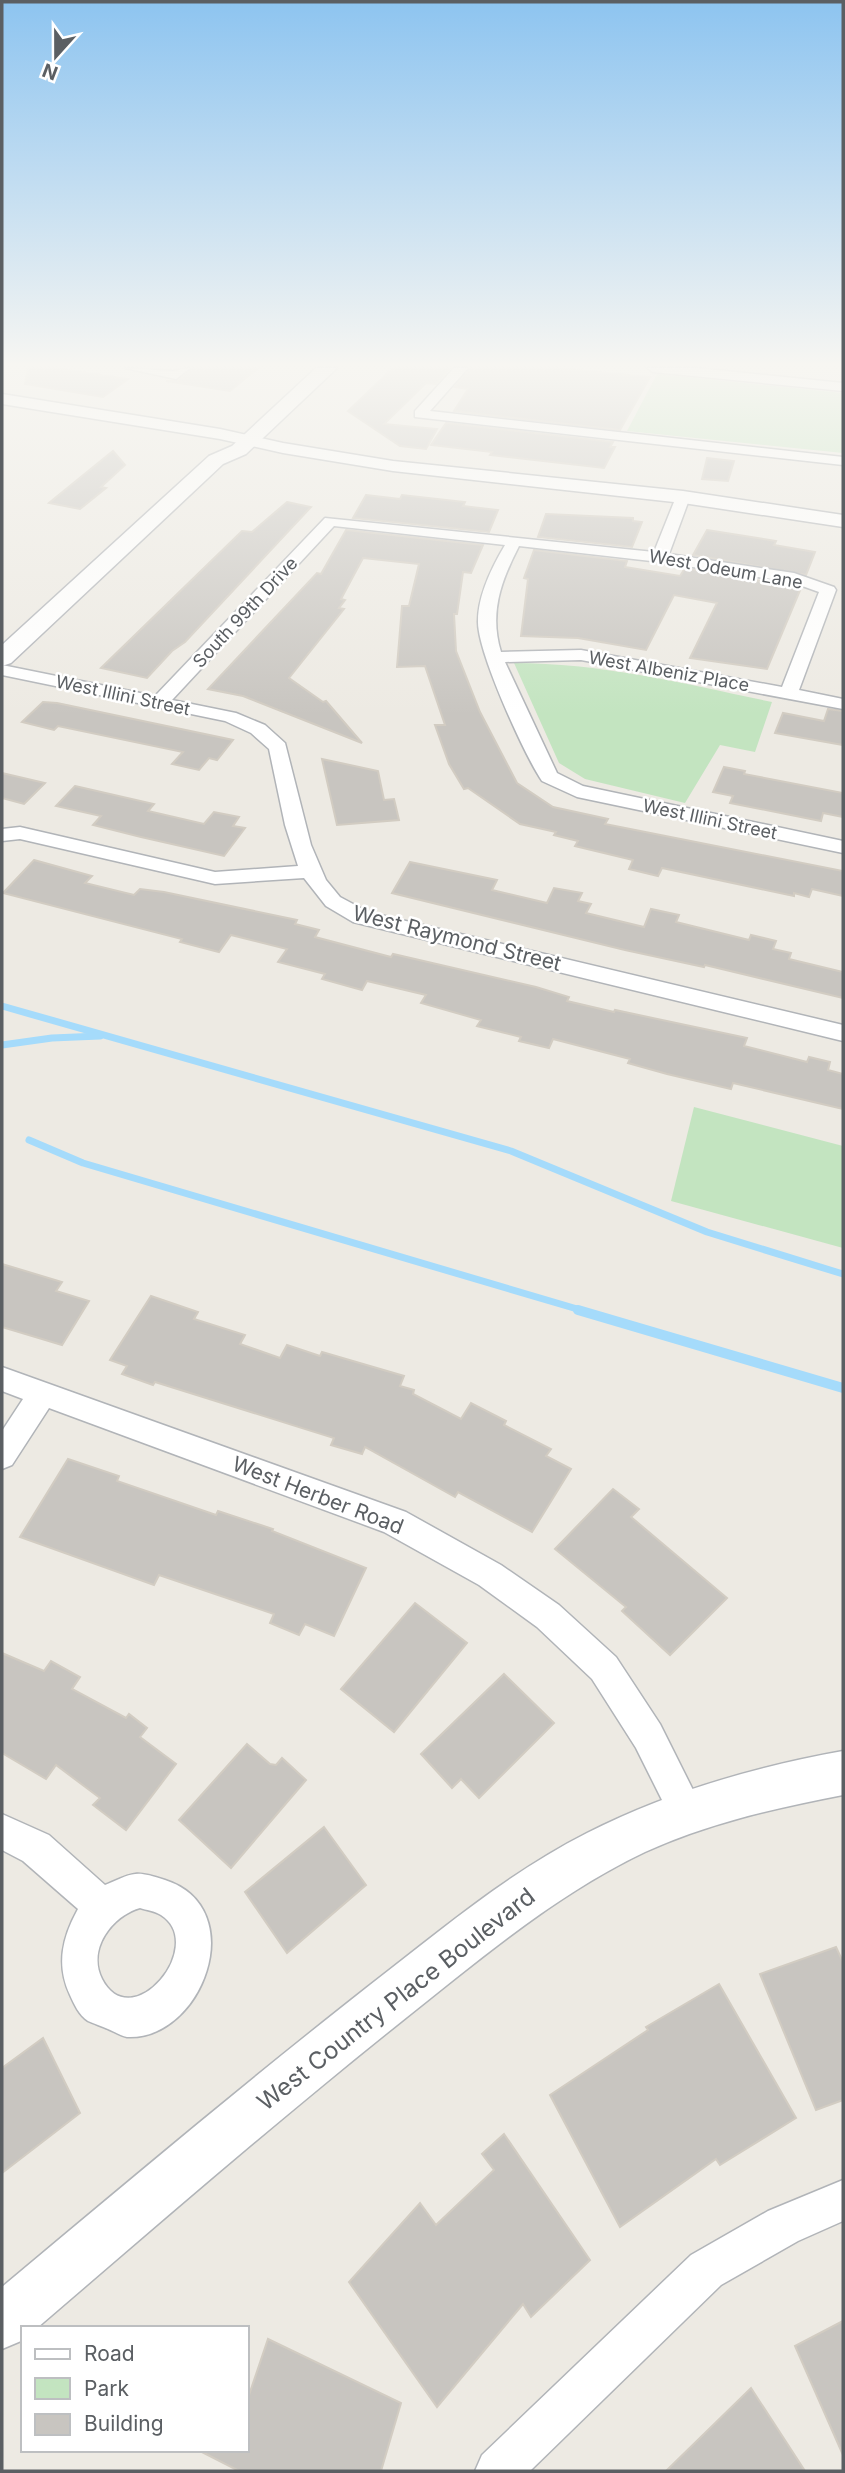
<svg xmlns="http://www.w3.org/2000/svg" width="845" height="2473" font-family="Inter,sans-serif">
<rect width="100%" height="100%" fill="#edeae3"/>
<g fill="#c3e4c0">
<path d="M657,374L843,393V453L627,431Z"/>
<path d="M514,663C601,663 686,684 772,702L755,752L720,745L685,803L585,779L559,763Z"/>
<path d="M694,1107L843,1146V1248L671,1201Z"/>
</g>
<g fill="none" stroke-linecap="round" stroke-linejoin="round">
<g stroke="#a5dbfb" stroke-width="7">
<path d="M2,1006L511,1151L707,1232L843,1274"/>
<path d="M2,1045L52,1038L100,1036"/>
<path d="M29,1140L83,1163L584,1311"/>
</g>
<path stroke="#a5dbfb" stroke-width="10" d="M578,1310L843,1388"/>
</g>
<g fill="#c8c5c0" stroke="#d2ccc2" stroke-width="2">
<path d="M28,368H55L128,379L103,397L25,384Z"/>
<path d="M192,368H258L230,391L166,381H178Z"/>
<path d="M393,368H450L436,384L426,383L384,424L437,429L426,449L400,446L348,411Z"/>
<path d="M470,368H556L650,377L620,430L454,411L468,389L455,387Z"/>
<path d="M446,423L613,442L610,447H615L604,468L490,455L492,452L431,445Z"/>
<path d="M113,451L125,465L101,487L106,488L80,509L49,503Z"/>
<path d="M707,458L734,461L728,481L702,479Z"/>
<path d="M366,495L400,499L402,495L465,502L463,506L498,510L489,532L353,518Z"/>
<path d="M287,502L311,507L185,642L172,651L147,678L101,668L242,531L252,532Z"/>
<path d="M546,514L633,518V521L642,522L632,547L538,537Z"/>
<path d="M346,530L483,545L471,573L463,572L457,614H454L456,651L480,712L517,783L553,807L608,819L605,824L843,871V896L812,889L809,897L794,893V896L662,868L658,876L629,869L633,860L575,846L578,841L554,835L556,832L520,824L468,788L464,789L449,764L435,725H445L425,666L397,667L402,606H409L419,564L363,558L341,599L345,600L339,608L344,609L289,678L323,702L326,701L362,743L243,696L208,689L317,573L321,574Z"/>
<path d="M707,530L776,541L774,545L815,552L806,575L693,555Z"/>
<path d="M534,550L627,561L625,567L680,576L685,568L801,588L767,669L690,658L717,603L674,595L646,650L578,638L521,636L528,579L524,578Z"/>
<path d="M43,702L57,703L233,740L217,760L209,758L199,770L172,764L183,752L58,726L54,730L22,722Z"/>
<path d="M828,709L843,711V745L775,733L783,713L824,721Z"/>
<path d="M322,759L378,771L384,800L394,799L399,820L337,825Z"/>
<path d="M724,767L745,771L744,774L843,793V817L823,813L821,821L730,803L733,796L713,792Z"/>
<path d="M2,773L45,783L24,804L2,798Z"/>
<path d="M75,786L154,804L148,811L204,824L214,812L239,817L233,826L245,828L224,856L141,837L93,825L101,816L56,806Z"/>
<path d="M34,860L92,876L85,883L134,895L140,889L164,892L297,920L295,924L319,930L315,937L391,957L393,954L536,987L569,997L567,1001L614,1012L615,1010L747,1038L744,1046L807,1062L809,1057L830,1062L828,1070L843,1074V1109L733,1083L731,1089L667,1074L628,1063L630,1059L553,1039L549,1048L519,1041L521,1037L477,1026L481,1020L421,1003L426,995L367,981L362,990L322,979L325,974L278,962L287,949L231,935L219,952L180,942L182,939L3,893Z"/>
<path d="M410,862L497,880L492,890L547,903L554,888L582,893L578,901L591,904L586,913L644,927L651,909L679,915L676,922L749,940L751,935L776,941L773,949L791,953L789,959L843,972V998L705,965L704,967L625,950L392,893Z"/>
<path d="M2,1264L62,1282L56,1291L89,1301L62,1345L2,1327Z"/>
<path d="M151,1296L198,1312L194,1319L245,1335L240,1344L280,1358L287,1345L320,1356L322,1352L404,1376L400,1386L414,1390L413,1394L461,1419L471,1403L506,1421L504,1425L551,1449L546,1456L571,1469L532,1532L458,1492L455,1497L365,1447L362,1454L331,1445L334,1438L155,1382L153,1385L122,1374L127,1366L110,1360Z"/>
<path d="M68,1459L119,1476L117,1481L216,1515L218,1511L273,1529L272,1531L366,1568L334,1636L305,1624L299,1635L270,1623L274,1614L159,1575L154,1585L20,1537Z"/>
<path d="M613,1489L639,1509L631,1517L727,1598L670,1655L622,1611L626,1607L555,1549Z"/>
<path d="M415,1603L467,1643L394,1732L341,1689Z"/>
<path d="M2,1653L44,1671L51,1661L80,1677L72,1689L126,1718L129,1714L147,1728L140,1737L176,1764L126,1830L93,1805L100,1798L56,1765L46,1779L2,1753Z"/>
<path d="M504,1674L554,1723L479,1798L461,1779L452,1788L421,1754Z"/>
<path d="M247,1744L270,1764L276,1765L282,1758L306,1780L231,1868L179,1820Z"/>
<path d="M324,1827L366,1885L287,1953L245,1892Z"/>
<path d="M836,1947L843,1962V2100L816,2110L760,1974Z"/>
<path d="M719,1984L796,2118L720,2165L716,2159L620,2227L550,2095L648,2030L646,2027Z"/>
<path d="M43,2038L80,2113L2,2173V2068Z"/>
<path d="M504,2134L590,2260L531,2317L523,2304L437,2407L349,2282L420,2203L436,2225L494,2170L482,2154Z"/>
<path d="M843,2321V2455L795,2346Z"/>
<path d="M268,2339L401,2403L381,2471H239L198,2450H247V2401Z"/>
<path d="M751,2388L805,2471H666Z"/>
</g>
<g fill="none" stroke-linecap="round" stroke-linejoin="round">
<g stroke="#b1b4b8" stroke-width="3">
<g id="minor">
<path d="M125,368L173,371L190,368L176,379Z"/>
<path d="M454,368H468L430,411L843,457V465L415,417V411Z"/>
<path d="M647,368H697L843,383V391L653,372Z"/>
<path d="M683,493L690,497L669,554L794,573L834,587L836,590L799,690L843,699V709L581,660L505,662L557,773L583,786L843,841V853L577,797L542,781C524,754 477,651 478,621C478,595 492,567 505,545L334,526L172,700L236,713L265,725L285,743L311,845L326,880L340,897L368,912L843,1025V1041L353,922L326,906L304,878L215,884L20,839L2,841V829L20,827L215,872L298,866L285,825L269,749L251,733L225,721L2,675V665L155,696L325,518L654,552L676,497ZM519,546L660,562L791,582L819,592L782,687L581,650L501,652C489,613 501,581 519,546Z"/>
<path d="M2,1367L406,1512L501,1565L559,1605L616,1657L660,1724L705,1814L699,1826L687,1832L675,1826L636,1748L592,1679L537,1627L479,1585L384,1532L49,1408L12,1465L2,1469V1431L23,1399L2,1391Z"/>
<path d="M2,1814L49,1835L105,1885C135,1872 135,1870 165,1880C252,1908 202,2041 127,2037C121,2036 113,2031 108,2029C102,2026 94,2024 88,2021C79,2015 74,2004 70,1995C56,1965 62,1938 78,1909L23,1861L2,1850ZM140,1908C146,1910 155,1911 161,1915C208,1945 132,2037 102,1979C87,1949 112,1916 140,1908Z"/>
<path d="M843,2180V2221L798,2241L721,2285L530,2471H475L482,2455L691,2255L768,2211Z"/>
</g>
</g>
<g stroke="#b1b4b8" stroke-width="3">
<g id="tertiary">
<path d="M2,394L220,429L283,443L393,461L683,491L843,515V527L683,503L393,471L283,453L220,439L2,404Z"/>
<path d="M843,1751V1795C776,1808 708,1823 645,1852C555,1895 480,1959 402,2021C278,2120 158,2224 37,2328H23L21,2341L2,2349V2287C124,2185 245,2083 370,1985C440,1931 508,1873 587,1833C668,1792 754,1767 843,1751Z"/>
</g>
</g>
<g stroke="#b0b3b8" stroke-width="3">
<path id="secondary" d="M316,368H337L246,454L223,464L11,663L2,666V645L209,456L232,446Z"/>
</g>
<use href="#minor" fill="#fff" fill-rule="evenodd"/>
<use href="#tertiary" fill="#fff" fill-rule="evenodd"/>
<use href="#secondary" fill="#fff" fill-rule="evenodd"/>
</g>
<linearGradient id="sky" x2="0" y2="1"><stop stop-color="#8dc4f0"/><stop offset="0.51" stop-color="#f7f6f2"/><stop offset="1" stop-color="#f7f6f2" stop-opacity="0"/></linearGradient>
<rect width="845" height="715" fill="url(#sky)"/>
<g text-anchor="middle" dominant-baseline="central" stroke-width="5" stroke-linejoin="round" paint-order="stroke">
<g font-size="18" fill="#5b5f63" stroke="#fff">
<text transform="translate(726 569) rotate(10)">West Odeum Lane</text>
<text transform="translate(245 612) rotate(-47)">South 99th Drive</text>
<text transform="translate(669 671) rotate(10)">West Albeniz Place</text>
<text transform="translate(123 695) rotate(12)">West Illini Street</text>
<text transform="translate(710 819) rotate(12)">West Illini Street</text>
</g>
<g font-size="21" fill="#5b5f63" stroke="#fff">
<text transform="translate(457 938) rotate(14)">West Raymond Street</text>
<text transform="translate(318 1495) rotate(21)">West Herber Road</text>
</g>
<g font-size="24" fill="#5b5f63" stroke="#fff">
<text transform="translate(396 1999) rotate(-38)">West Country Place Boulevard</text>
</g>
</g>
<rect width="845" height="2473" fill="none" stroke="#5b5f63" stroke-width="7"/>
<rect x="21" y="2326" width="228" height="126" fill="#ffffff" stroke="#bdbfc1" stroke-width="2"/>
<rect x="35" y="2349" width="35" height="10" fill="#ffffff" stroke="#bdbfc1" stroke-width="2"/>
<text x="84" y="2361" font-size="21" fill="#5b5f63">Road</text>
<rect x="35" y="2378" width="35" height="21" fill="#c3e4c0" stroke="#bdbfc1" stroke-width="2"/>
<text x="84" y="2396" font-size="21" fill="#5b5f63">Park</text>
<rect x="35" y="2414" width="35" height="21" fill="#c8c5c0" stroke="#bdbfc1" stroke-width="2"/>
<text x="84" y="2431" font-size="21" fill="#5b5f63">Building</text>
<g transform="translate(56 56) rotate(201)" stroke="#ffffff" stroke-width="5" paint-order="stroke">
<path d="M0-5L12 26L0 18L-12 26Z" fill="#5b5f63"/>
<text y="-10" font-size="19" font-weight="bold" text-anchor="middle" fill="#5b5f63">N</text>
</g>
</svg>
